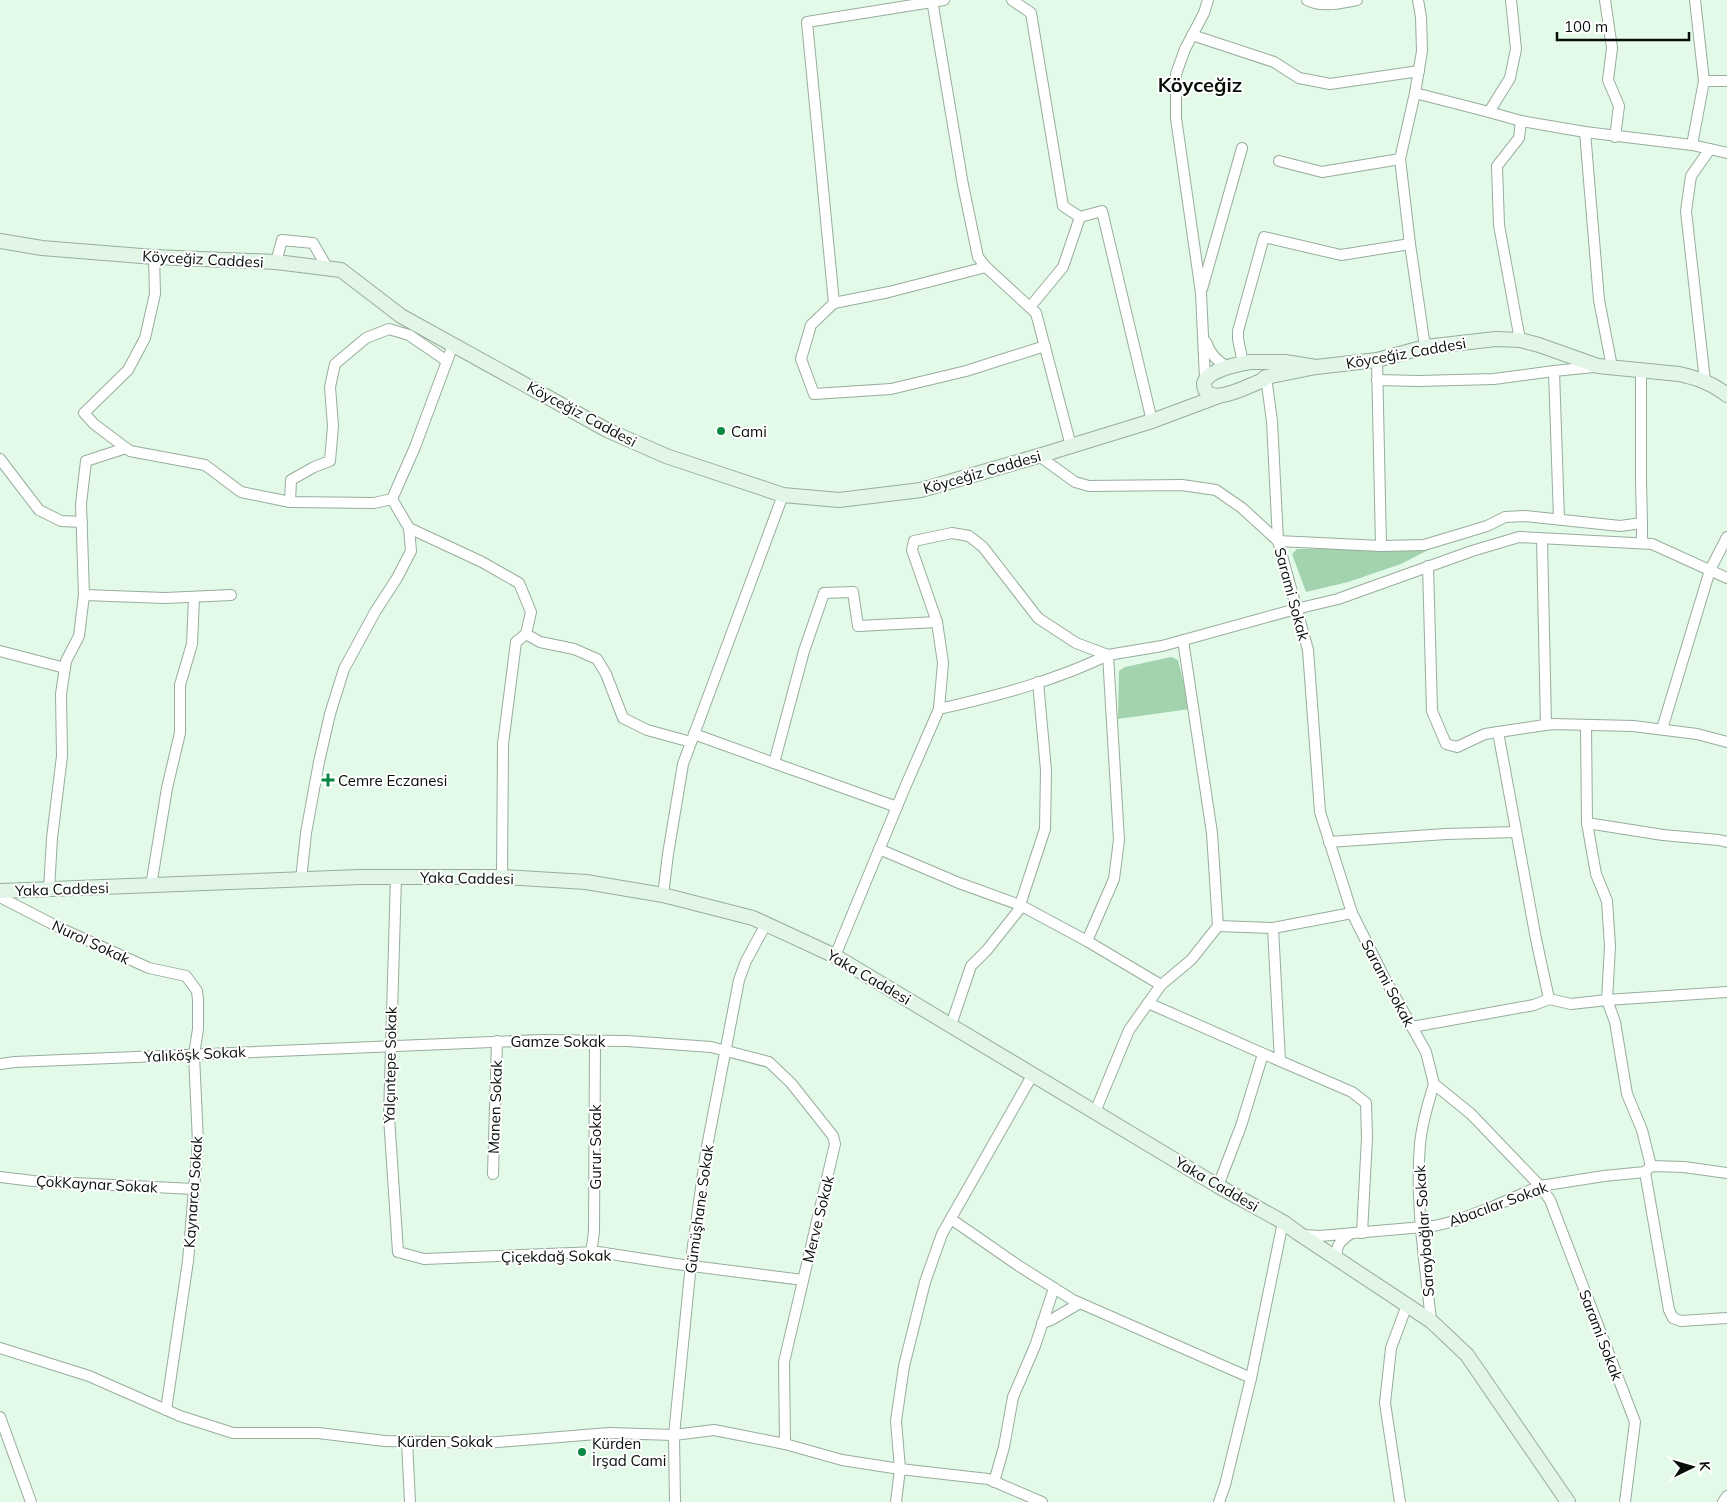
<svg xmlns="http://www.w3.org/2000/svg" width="1727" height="1502" font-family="Mulish,sans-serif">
<rect width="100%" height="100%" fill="#e3fae8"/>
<g fill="#a2d3ae">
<path d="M1432,548L1401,564L1348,582L1306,592L1292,554L1297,549Z"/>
<path d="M1171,657L1178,660L1190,709L1118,719L1119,671L1125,667Z"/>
</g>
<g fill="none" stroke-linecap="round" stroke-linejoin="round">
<g stroke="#98ad9c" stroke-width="12">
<g id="street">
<path d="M932,0L963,185L978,257L986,267L1036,313L1071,446"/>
<path d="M1012,0L1031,13L1063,206L1080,217"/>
<path d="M1307,0C1320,8 1343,3 1357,0"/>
<path d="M1605,0L1612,48L1608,80L1619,106L1615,137"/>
<path d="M1192,35L1274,62L1299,78L1330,84L1419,71"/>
<path d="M1704,81H1727"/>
<path d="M1415,93L1489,112L1510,78L1516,49L1511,0"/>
<path d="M1489,112L1521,121L1519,138L1497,166L1499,225L1520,340"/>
<path d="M1521,121L1585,132L1599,300L1612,367"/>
<path d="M1585,132L1692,145L1704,81L1695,0"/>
<path d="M1692,145L1727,153"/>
<path d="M1279,161L1322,172L1400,159"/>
<path d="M1410,244L1400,159L1415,93L1422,51L1421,17L1418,0"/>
<path d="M154,257L155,294L145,338L128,370L84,413L94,424L130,451L205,465L241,492L290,502L374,503L392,499L415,447L453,345"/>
<path d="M276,262L282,240L313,243L328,269"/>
<path d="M986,267L889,292L834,303L811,325L801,359L814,394L891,389L966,371L1045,346"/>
<path d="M1202,289L1242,148"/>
<path d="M834,303L807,22L944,0"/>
<path d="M1030,307L1063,267L1080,217L1102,211L1152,421"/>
<path d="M1206,342C1210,354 1217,362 1229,367"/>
<path d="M1243,363L1238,339V331L1264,237L1341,255L1410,244L1425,347"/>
<path d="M1266,377L1272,421L1278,541L1308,650L1320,812L1352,913L1384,977L1426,1052L1434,1084L1471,1114L1540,1186L1550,1200L1635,1422L1625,1502"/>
<path d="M1205,379L1201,293L1176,118V74L1185,49L1204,13L1208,0"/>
<path d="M1377,380L1419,381L1494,379L1554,371"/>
<path d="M1705,381L1686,211L1691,176L1710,149"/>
<path d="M1039,456L1075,482L1089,486L1182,485L1216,490L1242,508L1278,541L1381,546L1377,360"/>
<path d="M0,459L39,510L61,521L82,522"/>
<path d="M290,502L291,480L314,467L330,461L333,426L330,387L335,364L366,338L389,329L409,335L447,361"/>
<path d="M1559,519L1554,371L1594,367"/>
<path d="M409,528L482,562L519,583L531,612L526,634L540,642L574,649L597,659L606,674L623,718L647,730L691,742"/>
<path d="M1542,539L1546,725"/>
<path d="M1642,543V523"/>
<path d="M1381,546L1424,545L1487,526L1505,517L1525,516L1620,526L1642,523L1641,481V370"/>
<path d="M1428,566L1432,711L1446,744L1457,747L1485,734L1552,724L1633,726L1697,734L1727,742"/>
<path d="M84,595L165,598L231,595"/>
<path d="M0,651L65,668"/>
<path d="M939,709C996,696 1055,681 1108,655L1119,840L1114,879L1087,941L1161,985L1191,960L1218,926L1212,833L1183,640"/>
<path d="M1586,725L1587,823L1663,835L1719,840L1727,842"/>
<path d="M1662,729L1710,570L1727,537"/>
<path d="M694,734L774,763"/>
<path d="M897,807L774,763L804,651L824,593L853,592L858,626L937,622"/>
<path d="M1587,823L1596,874L1607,901L1610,946L1607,1000L1727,992"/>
<path d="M1329,842L1446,834L1516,832"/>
<path d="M879,849L959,883L1020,905L1087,941"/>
<path d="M396,877L389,1117L398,1252L424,1259L598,1252L676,1264L803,1280"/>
<path d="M502,877L503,744L516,642L526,634"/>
<path d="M301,880L306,833L319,762L330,714L344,669L375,612L397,578L411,551L409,528L392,499"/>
<path d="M151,886L167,788L180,733V685L192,644L194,598"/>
<path d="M49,890L52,838L62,756L61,694L66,661L79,636L84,595L81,504L86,461L126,448"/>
<path d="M663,895L668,854L683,764L783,495"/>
<path d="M0,897L62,929L149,968L186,976L197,991L198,1000V1029L194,1055L198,1142L188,1261L166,1410"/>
<path d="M1218,926L1273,928L1352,913"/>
<path d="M835,956L903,792L939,709L943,663L937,622L912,550L914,541L952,533L969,536L983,547L1038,618L1076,643L1108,655L1162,646L1296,609L1338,599L1472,551L1519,537L1652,544L1727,578"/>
<path d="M1549,999L1571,1004L1607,1000L1615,1022L1627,1094L1642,1130L1651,1166"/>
<path d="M1148,1003L1280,1061L1273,928"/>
<path d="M951,1025L971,966L987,950L1018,911L1045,829L1046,770L1038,682"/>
<path d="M1412,1027L1534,1005L1549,999L1536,939L1498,732"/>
<path d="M1280,1061L1352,1092L1366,1103L1367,1138L1362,1233"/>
<path d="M0,1064L15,1062L541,1040L627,1041L711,1047L769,1062L791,1083L833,1136L835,1144L784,1362L785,1444"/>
<path d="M1095,1112L1129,1030L1161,985"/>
<path d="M1645,1172L1669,1310L1673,1318L1681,1321L1727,1318"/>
<path d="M493,1174L497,1041"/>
<path d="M0,1177L33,1181L194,1189"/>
<path d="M1218,1186L1241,1126L1263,1054"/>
<path d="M951,1219L1019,1266L1073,1300L1251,1378L1283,1222"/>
<path d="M1303,1235L1320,1236L1434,1226L1455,1221L1492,1207L1540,1186L1604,1176L1645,1172L1651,1166L1684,1167L1727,1173"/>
<path d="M591,1253L594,1232L595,1041"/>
<path d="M1338,1260C1334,1247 1340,1241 1350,1234"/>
<path d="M1431,1321C1425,1262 1415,1203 1420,1144C1422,1123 1428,1103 1434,1084"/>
<path d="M1042,1323L1051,1320L1080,1303"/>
<path d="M0,1348L89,1376L180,1416L233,1433H318L385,1441L486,1443L609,1433L674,1435L714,1430L785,1444L842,1460L900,1469L988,1479L1042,1502"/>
<path d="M0,1417L31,1502"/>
<path d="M407,1441L410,1502"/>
<path d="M994,1482L1004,1447L1013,1397L1035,1346L1054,1288"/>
<path d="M675,1502L674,1435L692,1253L706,1152L739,980L746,961L766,924"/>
<path d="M896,1502L900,1469L896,1421L904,1366L925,1282L942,1234L1033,1074"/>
<path d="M1219,1502L1225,1485L1251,1378"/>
<path d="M1400,1502L1385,1403L1391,1348L1407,1305"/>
<path d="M1723,1502L1727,1496"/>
</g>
</g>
<g stroke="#98ad9c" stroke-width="16">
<g id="secondary">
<path d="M0,241L42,248L154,257L276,262L341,270L401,316L607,430L666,456L783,495L839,500L921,490L1045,454L1152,421L1219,396"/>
<path d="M1250,362H1285L1316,367L1266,377L1261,381C1248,386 1204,410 1204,383C1208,370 1238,364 1250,362Z"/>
<path d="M1316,367L1377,360L1425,347L1496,339L1520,340L1539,345L1598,366L1679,374C1697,378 1712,383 1727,395"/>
<path d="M0,891L360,877H502L586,882L663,895L753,918L835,956L1218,1186L1283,1222L1298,1233L1431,1321L1467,1355L1568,1502"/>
</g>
</g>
<use href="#street" stroke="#fff" stroke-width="10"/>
<use href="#secondary" stroke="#e2f6e7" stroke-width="14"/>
</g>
<g fill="#078944" stroke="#fff" stroke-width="2">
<circle cx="721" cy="431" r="5"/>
<path d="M325.5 772.5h5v5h5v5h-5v5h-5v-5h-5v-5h5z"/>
<circle cx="582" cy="1452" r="5"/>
</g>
<g text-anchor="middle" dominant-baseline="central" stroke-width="4" stroke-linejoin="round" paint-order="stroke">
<g font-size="15" fill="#070e08" stroke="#fff">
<text transform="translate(203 259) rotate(3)">Köyceğiz Caddesi</text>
<text transform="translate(1406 353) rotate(-10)">Köyceğiz Caddesi</text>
<text transform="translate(582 414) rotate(28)">Köyceğiz Caddesi</text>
<text transform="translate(982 472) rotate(-16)">Köyceğiz Caddesi</text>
<text transform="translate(1292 594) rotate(75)">Sarami Sokak</text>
<text transform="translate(467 878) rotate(1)">Yaka Caddesi</text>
<text transform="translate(62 889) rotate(-2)">Yaka Caddesi</text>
<text transform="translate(91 942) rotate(25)">Nurol Sokak</text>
<text transform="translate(869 977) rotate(30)">Yaka Caddesi</text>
<text transform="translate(1388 983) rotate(62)">Sarami Sokak</text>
<text x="558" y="1041">Gamze Sokak</text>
<text transform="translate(195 1054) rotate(-3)">Yalıköşk Sokak</text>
<text transform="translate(390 1065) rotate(-89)">Yalçıntepe Sokak</text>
<text transform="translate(495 1107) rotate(-88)">Manen Sokak</text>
<text transform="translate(595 1147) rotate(-90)">Gurur Sokak</text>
<text transform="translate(97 1184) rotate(3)">ÇokKaynar Sokak</text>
<text transform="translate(1217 1184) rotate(30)">Yaka Caddesi</text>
<text transform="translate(193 1192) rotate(-86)">Kaynarca Sokak</text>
<text transform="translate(1498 1204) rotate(-20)">Abacılar Sokak</text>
<text transform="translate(699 1209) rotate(-82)">Gümüşhane Sokak</text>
<text transform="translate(818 1219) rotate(-76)">Merve Sokak</text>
<text transform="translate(1424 1231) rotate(-94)">Saraybağlar Sokak</text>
<text transform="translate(556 1256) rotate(-1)">Çiçekdağ Sokak</text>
<text transform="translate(1601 1335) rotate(69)">Sarami Sokak</text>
<text x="445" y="1441">Kürden Sokak</text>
</g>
<g font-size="15" fill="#070e08" stroke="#fff" text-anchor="start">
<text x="731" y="431">Cami</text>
<text x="338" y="780">Cemre Eczanesi</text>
<text x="592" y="1443">Kürden<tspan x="592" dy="17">İrşad Cami</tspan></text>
</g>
<g font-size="20" font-weight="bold" fill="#070e08" stroke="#fff">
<text x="1200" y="84">Köyceğiz</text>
</g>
</g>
<g transform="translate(1692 1467) rotate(85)" stroke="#ffffff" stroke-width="4" paint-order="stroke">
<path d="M0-4L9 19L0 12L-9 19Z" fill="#070e08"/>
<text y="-8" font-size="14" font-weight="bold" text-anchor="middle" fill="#070e08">K</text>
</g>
<path d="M1557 32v8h132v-8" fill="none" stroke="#070e08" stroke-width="2.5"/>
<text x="1564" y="32" font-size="15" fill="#070e08" stroke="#ffffff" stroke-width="4" paint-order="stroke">100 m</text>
</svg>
